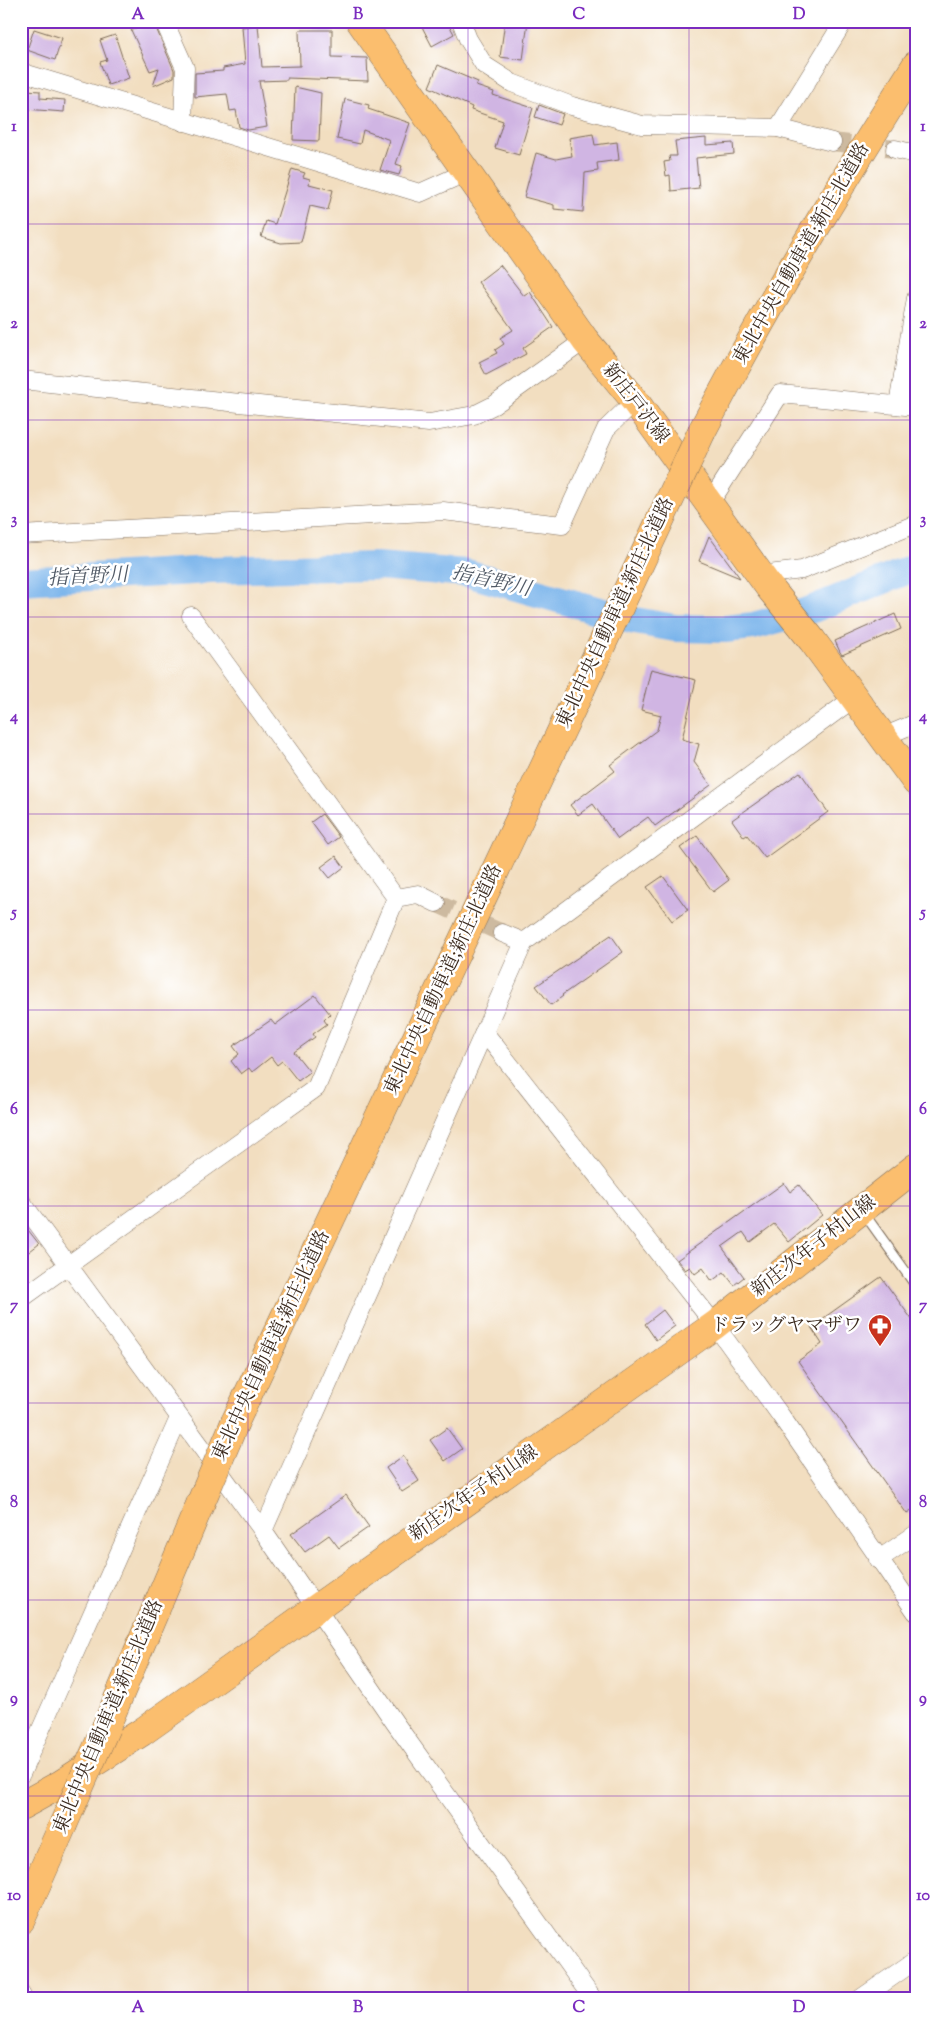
<svg xmlns="http://www.w3.org/2000/svg" width="937" height="2020" font-family="'Sorts Mill Goudy','Noto Serif JP',serif">
<rect width="100%" height="100%" fill="#fff"/>
<filter id="ink" filterUnits="userSpaceOnUse"><feTurbulence type="fractalNoise" baseFrequency=".02" numOctaves="2"/><feDisplacementMap in="SourceGraphic" scale="10" xChannelSelector="R" yChannelSelector="G"/><feConvolveMatrix kernelMatrix="1 2 1 2 8 2 1 2 1" color-interpolation-filters="sRGB"/></filter>
<filter id="wash" filterUnits="userSpaceOnUse"><feTurbulence type="fractalNoise" baseFrequency=".0096" numOctaves="4" result="noise"/><feDisplacementMap in="SourceGraphic" scale="20" xChannelSelector="R" yChannelSelector="G"/><feGaussianBlur stdDeviation="1.12" result="paint"/><feColorMatrix in="noise" values="0 0 0 0 0 0 0 0 0 0 0 0 0 0 0 0 0 1.4 0 .05"/><feComposite in="paint" operator="in"/></filter>
<g filter="url(#wash)">
<rect width="100%" height="100%" fill="#f2dec0"/>
<g fill="none" stroke-linecap="round" stroke-linejoin="round">
<path stroke="#79b4eb" stroke-width="28" d="M21,581L211,570L377,566L467,573L635,621L675,628L725,629L753,626L808,611L916,567"/>
</g>
<g id="blocks">
<g fill="#d0b5e3">
<path d="M142,21H153L174,70V77L153,86L159,68L150,71L131,30L135,29L134,25Z"/>
<path d="M419,21H447L454,34L432,46Z"/>
<path d="M505,21H528L523,60L500,57Z"/>
<path d="M258,25L262,67L300,66L299,30H332V57L367,58L368,81L287,78V80L259,81L267,127L248,130L239,127L236,110L230,111L227,94L195,97V73L223,71V68L245,64L242,27Z"/>
<path d="M34,29L62,38L55,60L27,50Z"/>
<path d="M115,35L129,78L108,85L100,62L107,60L100,40Z"/>
<path d="M438,65L478,82L476,86L494,92L493,95L533,108L519,155L495,148L503,121L471,110L472,107L429,87Z"/>
<path d="M295,87L321,93L319,141L293,140Z"/>
<path d="M26,90L40,91V98L65,100L64,112L25,109Z"/>
<path d="M345,99L369,105L368,109L410,123L396,164L402,166L399,175L380,170L390,140L363,130L360,144L337,139Z"/>
<path d="M539,105L563,114L559,125L535,117Z"/>
<path d="M593,134L595,145L617,142L619,160L597,163L598,171L585,173L583,212L554,209V205L524,197L536,153L556,159L572,156L569,138Z"/>
<path d="M706,138V145L733,143L734,154L696,158L699,188L671,191L670,175L666,176L664,162L670,161L669,156H677L675,141Z"/>
<path d="M292,169L305,173L303,177L310,179L309,184L333,190L328,210L310,206L301,242L281,243L261,237L266,221L275,224Z"/>
<path d="M500,265L524,296L530,292L553,327L523,348L526,354L486,375L479,362L497,353L495,350L504,344L500,338L513,330L478,282Z"/>
<path d="M709,536L740,578L699,561Z"/>
<path d="M895,614L901,629L842,655L840,652L835,641Z"/>
<path d="M651,669L696,680L682,739L699,744L694,762L711,785L655,826L648,817L618,839L593,804L578,815L570,805L615,771L610,765L657,730L661,715L641,710Z"/>
<path d="M800,772L828,812L765,858L747,835L744,837L732,820Z"/>
<path d="M322,814L339,837L328,845L311,822Z"/>
<path d="M697,836L729,880L713,892L680,848Z"/>
<path d="M336,856L344,867L330,878L321,867Z"/>
<path d="M663,876L688,910L672,921L647,887Z"/>
<path d="M611,935L623,952L562,995L563,996L551,1005L536,986Z"/>
<path d="M315,995L330,1014L324,1020L327,1024L313,1034L315,1037L294,1052L310,1072L298,1081L282,1061L277,1065L271,1057L252,1072L249,1068L241,1074L231,1061L239,1054L233,1046L271,1020L275,1025Z"/>
<path d="M784,1183L790,1192L799,1185L822,1215L789,1242L774,1224L750,1242L743,1232L722,1247L744,1277L734,1285L724,1272L712,1281L703,1268L695,1274L690,1267L685,1270L677,1260Z"/>
<path d="M21,1221L39,1244L21,1258Z"/>
<path d="M881,1277L916,1325V1508L907,1514L798,1361L822,1344L811,1327Z"/>
<path d="M663,1310L675,1326L656,1340L645,1324Z"/>
<path d="M447,1428L462,1449L445,1461L430,1440Z"/>
<path d="M403,1456L419,1481L402,1492L386,1468Z"/>
<path d="M346,1495L369,1527L339,1548L329,1535L305,1552L291,1534Z"/>
</g>
</g>
</g>
<g filter="url(#ink)">
<use href="#blocks" fill-opacity="0" stroke="#7b6957" stroke-width="1"/>
<g fill="none" stroke-linecap="round" stroke-linejoin="round">
<g stroke="#cdbaa0" stroke-width="18" stroke-dasharray="18 9" stroke-linecap="butt">
<path d="M832,142L895,149"/>
<path d="M436,903L502,933"/>
</g>
<g stroke="#7b6957" stroke-width="11">
<path id="service" d="M863,1212L916,1286"/>
</g>
<g stroke="#7b6957" stroke-width="19">
<g id="minor">
<path d="M164,21L185,68L183,122"/>
<path d="M461,21L468,39L484,65L512,83L572,106L642,125L778,128L832,142"/>
<path d="M21,72L420,193L467,172"/>
<path d="M778,128L844,21"/>
<path d="M895,149L916,154"/>
<path d="M21,380L429,423L474,415L494,405L585,340"/>
<path d="M898,405L916,298"/>
<path d="M710,503L780,394L916,407"/>
<path d="M21,535L443,511L562,525L606,429L635,401"/>
<path d="M760,575L802,570L916,524"/>
<path d="M191,616L396,898"/>
<path d="M883,737L916,723"/>
<path d="M502,933L524,942L854,698"/>
<path d="M484,1032L715,1325L781,1416L916,1612"/>
<path d="M21,1201L263,1531L395,1723L593,1999"/>
<path d="M21,1299L316,1088L396,898L418,894L436,903"/>
<path d="M263,1531L524,942"/>
<path d="M878,1560L916,1534"/>
<path d="M21,1774L179,1418"/>
<path d="M21,1994L23,1999"/>
<path d="M860,1999L916,1960"/>
</g>
</g>
<g stroke="#7b6957" stroke-width="29">
<g id="primary">
<path d="M360,21L585,340L635,401L769,587L812,640L916,782"/>
<path d="M21,1806L61,1784L142,1732L715,1325L916,1167"/>
</g>
</g>
<g stroke="#7b6957" stroke-width="29">
<g id="motorway">
<path d="M702,431C767,306 840,184 916,65"/>
<path d="M235,1422L581,689"/>
<path d="M106,1727L201,1502"/>
<path d="M21,1920L63,1825"/>
</g>
</g>
<use href="#service" stroke="#fff" stroke-width="9"/>
<use href="#minor" stroke="#fff" stroke-width="18"/>
<use href="#primary" stroke="#fbbe6e" stroke-width="28"/>
<use href="#motorway" stroke="#fbbe6e" stroke-width="28"/>
<g stroke="#7b6957" stroke-width="29" stroke-linecap="butt">
<g id="motorway-bridge">
<path d="M581,689L702,431"/>
<path d="M201,1502L235,1422"/>
<path d="M63,1825L106,1727"/>
</g>
</g>
<use href="#motorway-bridge" stroke="#fbbe6e" stroke-width="28"/>
</g>
</g>
<path fill="none" stroke="#7b2cbf" stroke-width="1" stroke-opacity="0.55" d="M248,21V1999M468,21V1999M689,21V1999M21,224H916M21,420H916M21,617H916M21,814H916M21,1010H916M21,1206H916M21,1403H916M21,1600H916M21,1796H916"/>
<defs>
<g id="pharmacy-pin" transform="scale(1.25)"><path d="M0 17L-7.5 6A9.5 9.5 0 1 1 7.5 6Z" fill="#c8321e" stroke="#fff"/><path d="M-2-6h4v4h4v4h-4v4h-4v-4h-4v-4h4Z" fill="#fff"/></g>
</defs>
<g fill-rule="evenodd">
<use href="#pharmacy-pin" x="880" y="1326"/>
</g>
<g text-anchor="middle" dominant-baseline="central" stroke-width="5" stroke-linejoin="round" paint-order="stroke">
<g font-size="19" fill="#3b2a1e" stroke="#fff">
<text transform="translate(802 254) rotate(-60)">東北中央自動車道;新庄北道路</text>
<text transform="translate(635 404) rotate(52)">新庄戸沢線</text>
<text transform="translate(616 613) rotate(-65)">東北中央自動車道;新庄北道路</text>
<text transform="translate(444 980) rotate(-65)">東北中央自動車道;新庄北道路</text>
<text transform="translate(814 1247) rotate(-38)">新庄次年子村山線</text>
<text transform="translate(272 1346) rotate(-65)">東北中央自動車道;新庄北道路</text>
<text transform="translate(474 1494) rotate(-35)">新庄次年子村山線</text>
<text transform="translate(109 1717) rotate(-67)">東北中央自動車道;新庄北道路</text>
</g>
<g font-size="19" fill="#3b2a1e" stroke="#fff" text-anchor="end">
<text x="862" y="1326">ドラッグヤマザワ</text>
</g>
<g font-size="20" font-style="italic" fill="#515a66" stroke="#fff">
<text transform="translate(88 578) rotate(-3)">指首野川</text>
<text transform="translate(491 582) rotate(13)">指首野川</text>
</g>
</g>
<rect width="937" height="2020" fill="none" stroke="#fff" stroke-width="55"/>
<rect x="28" y="28" width="882" height="1964" fill="none" stroke="#7b2cbf" stroke-width="2"/>
<g font-size="16" text-anchor="middle" font-weight="bold" fill="#7b2cbf">
<text x="138" y="19">A</text>
<text x="358" y="19">B</text>
<text x="579" y="19">C</text>
<text x="799" y="19">D</text>
<text x="14" y="131">1</text>
<text x="923" y="131">1</text>
<text x="14" y="328">2</text>
<text x="923" y="328">2</text>
<text x="14" y="524">3</text>
<text x="923" y="524">3</text>
<text x="14" y="721">4</text>
<text x="923" y="721">4</text>
<text x="14" y="917">5</text>
<text x="923" y="917">5</text>
<text x="14" y="1114">6</text>
<text x="923" y="1114">6</text>
<text x="14" y="1310">7</text>
<text x="923" y="1310">7</text>
<text x="14" y="1507">8</text>
<text x="923" y="1507">8</text>
<text x="14" y="1703">9</text>
<text x="923" y="1703">9</text>
<text x="14" y="1900">10</text>
<text x="923" y="1900">10</text>
<text x="138" y="2012">A</text>
<text x="358" y="2012">B</text>
<text x="579" y="2012">C</text>
<text x="799" y="2012">D</text>
</g>
</svg>
